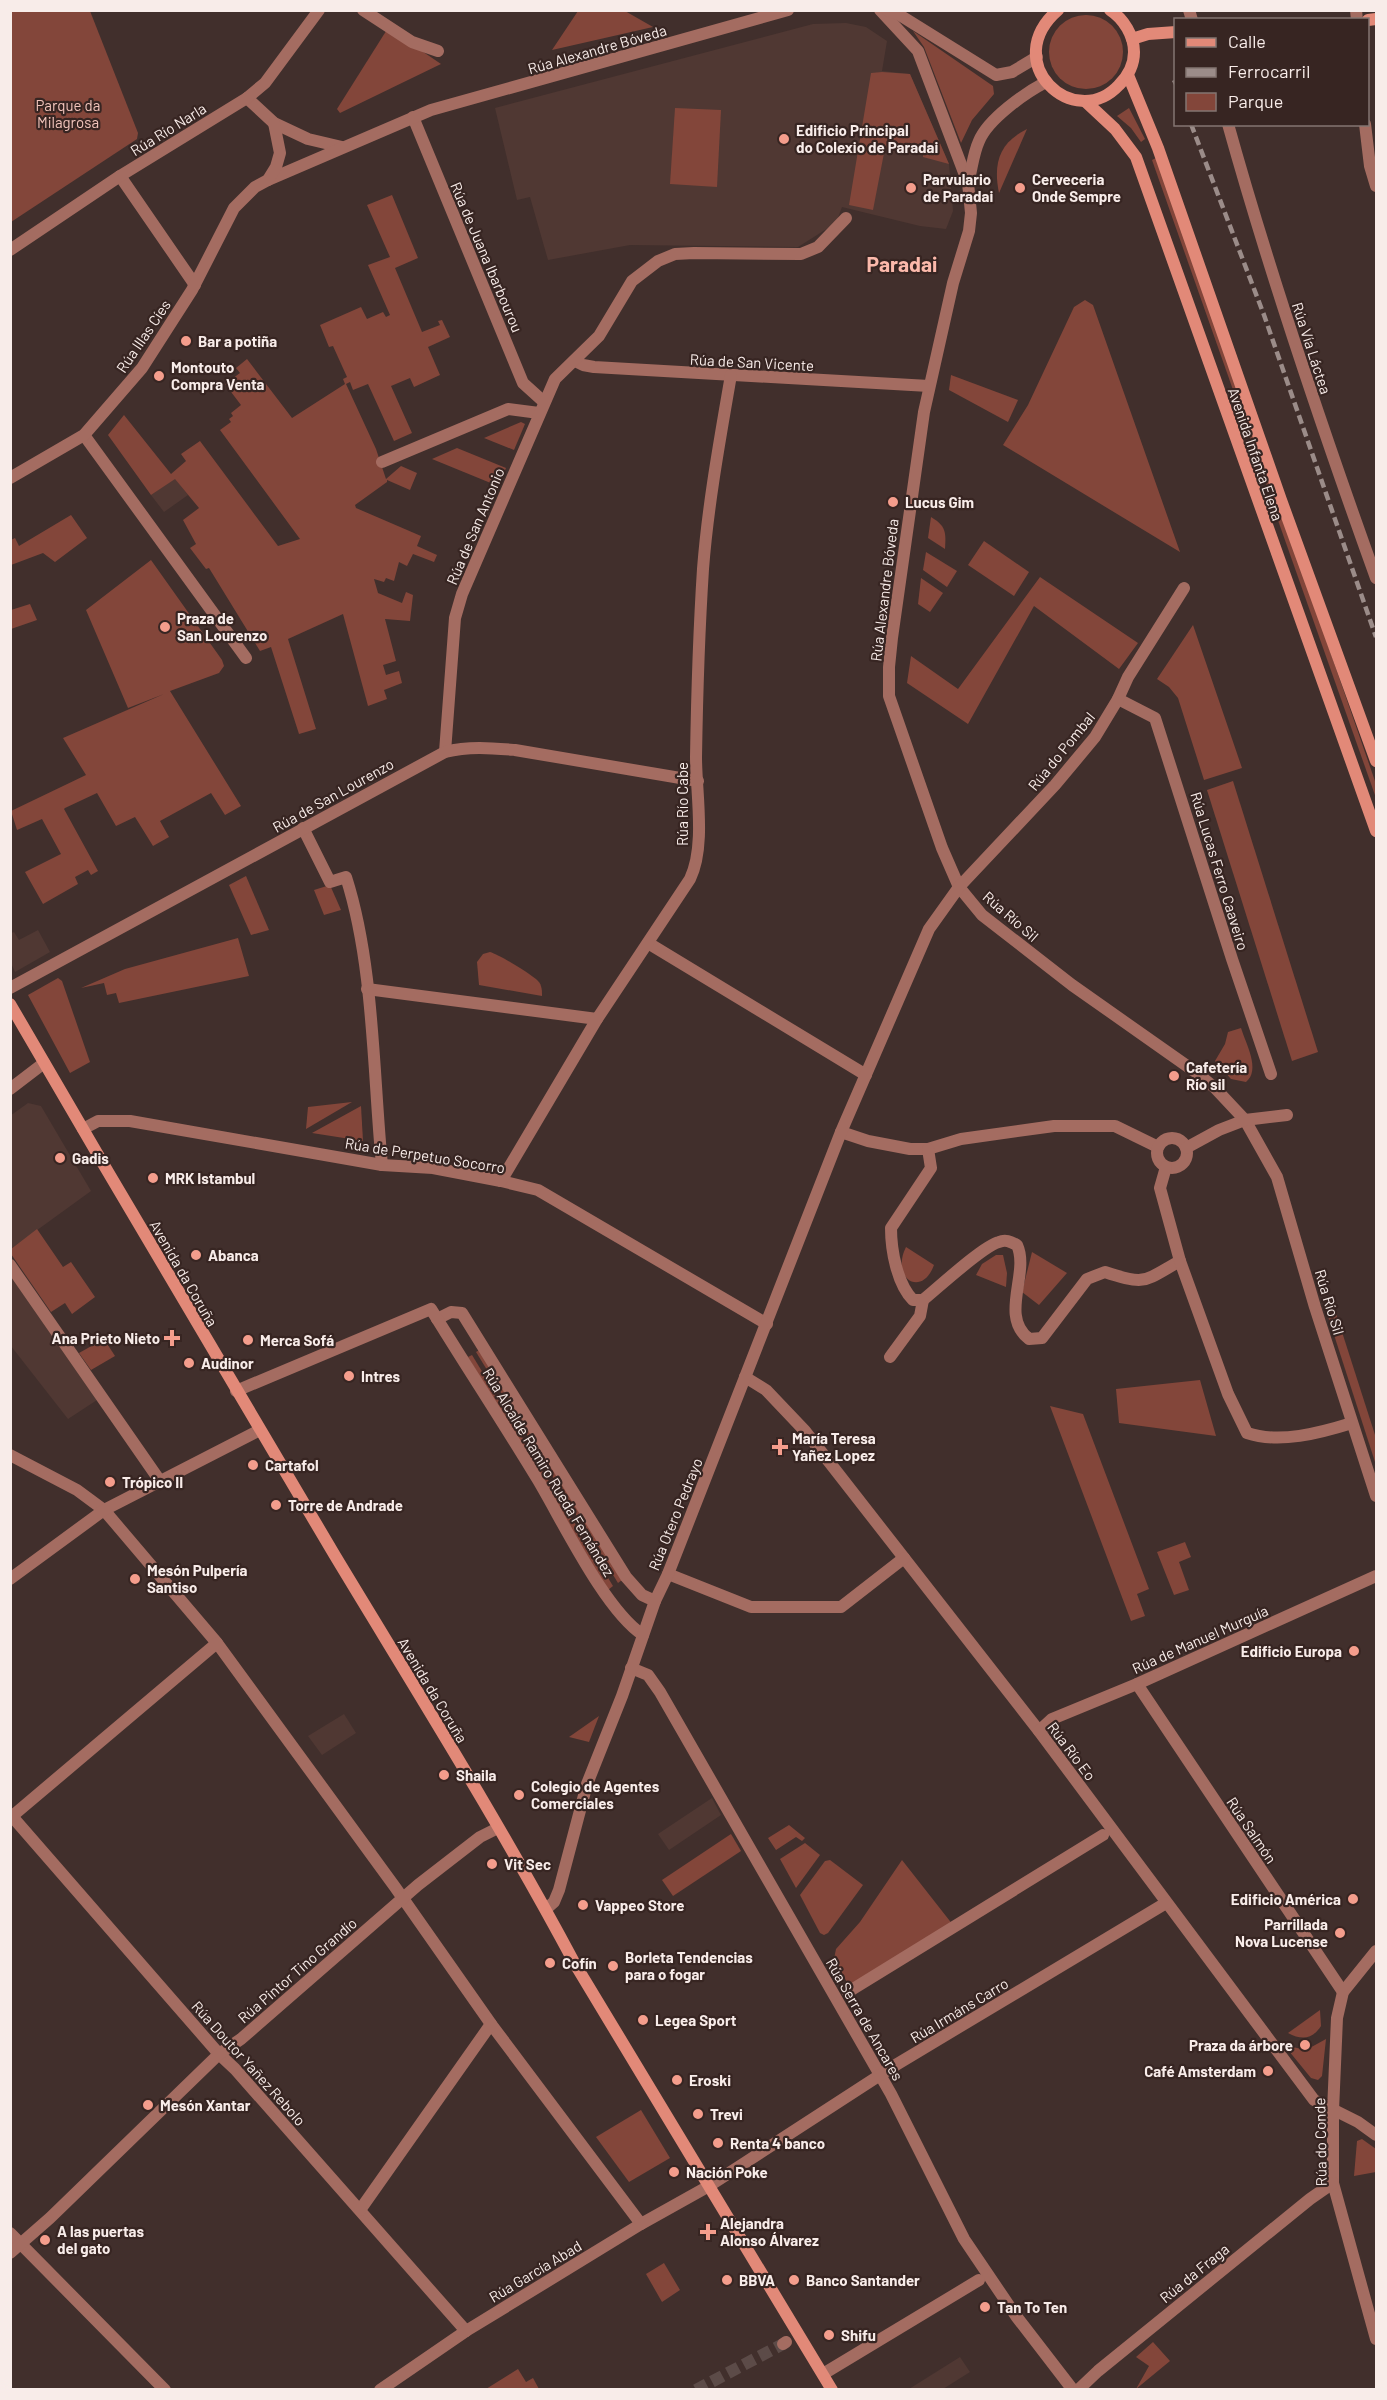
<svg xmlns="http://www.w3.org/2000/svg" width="1387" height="2400" font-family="Barlow,sans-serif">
<rect width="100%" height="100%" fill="#412f2c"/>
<g fill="#503833">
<path d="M846,23L866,27L887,41L882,71L910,74L949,164L953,211L946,229L920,226L842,207L836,223L798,247L630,245L548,260L530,197L517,200L495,108L813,24Z"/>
<path d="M175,478L188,495L164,512L151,495Z"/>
<path d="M38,930L50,952L15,972L11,963V933L14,932L19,940Z"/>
<path d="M28,1103L41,1106L91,1191L11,1249L10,1116Z"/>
<path d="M10,1275L97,1400L68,1419L11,1346Z"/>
<path d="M344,1714L356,1733L322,1755L308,1736Z"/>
<path d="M712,1798L721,1815L669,1850L658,1834Z"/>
<path d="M960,2357L970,2372L943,2389H909Z"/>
</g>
<g fill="#83463a">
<path d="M10,11H90L138,133L137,139L11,222Z"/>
<path d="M578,11H625L653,27L552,50Z"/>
<circle cx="1086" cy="52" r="37"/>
<path d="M388,28L441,64L340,113L337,109Z"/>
<path d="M913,31L993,86L994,94L972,120L961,143L924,47Z"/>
<path d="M882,72L910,74L949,164L923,157V152L917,150L910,154L885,148L873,210L849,205L871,73Z"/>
<path d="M675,108L721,110L717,187L670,184Z"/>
<path d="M1129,108L1145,139L1141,142L1131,128L1117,116Z"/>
<path d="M1027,129L999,193C993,163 999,143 1027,129Z"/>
<path d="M1156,158L1274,490L1269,492L1152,160Z"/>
<path d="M392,195L418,258L395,268L422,332L440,325L438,321L442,320L450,337L428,347L440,375L414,387L410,378L391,386L412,433L394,441L368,384L353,390L350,382L346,384L376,449L386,479L401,466L417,473L410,490L387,480V482L355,505L356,508L421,536L417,546L437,555L434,562L413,554L407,566L399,562L394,581L386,578L384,582L374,579L378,593L402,603L406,592L413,595L410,621L385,619L396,661L383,665L386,675L399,671L402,683L384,690L387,699L368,706L343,614L288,639L316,729L299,734L271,647L260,651L209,568L206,569L190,548L196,544L183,520L199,508L175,479L151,495L108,435L124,415L171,474L186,461L181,454L200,441L278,546L300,539L220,430L231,422L229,419L233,416L231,413L241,405L225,384L240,373L236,368L247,359L292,418L345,384L343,379L347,377L333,346L329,347L320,325L361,307L367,319L383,312L386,317L390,315L368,265L390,257L367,205Z"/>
<path d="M1085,300L1093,305L1180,552L1003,445L1028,405L1074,307Z"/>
<path d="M951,375L1018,400L1008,422L949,390Z"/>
<path d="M521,422L525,424L514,450L484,438Z"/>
<path d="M457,448L506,468L498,486L432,459Z"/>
<path d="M1280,507L1376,784V798L1274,509Z"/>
<path d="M71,515L87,538L55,562L43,553L11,565V540L15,538L19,546Z"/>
<path d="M931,517C946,526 946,532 945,549L928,538Z"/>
<path d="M984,541L1029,572L1014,596L968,565Z"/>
<path d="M926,552L957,571L947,587L923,570Z"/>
<path d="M151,560L222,660L224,666L219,673L170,691L241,806L225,815L211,793L160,821L169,837L153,846L135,817L116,826L97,793L65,808L64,809L98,871L91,875L88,870L75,877L78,884L43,904L25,872L61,854L42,819L17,830L11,811L86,775L63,738L164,694L128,708L86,610Z"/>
<path d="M1040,577L1138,643L1119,669L1034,606L968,724L907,683L911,656L958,689Z"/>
<path d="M921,578L943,593L930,612L918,604Z"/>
<path d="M30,604L37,620L11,629V610Z"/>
<path d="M1193,625L1242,768L1204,780L1178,698L1169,687L1157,679Z"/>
<path d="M1233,781L1318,1052L1292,1061L1207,790Z"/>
<path d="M246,876L269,930L251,935L229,885Z"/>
<path d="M330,885L341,910L324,915L314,890Z"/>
<path d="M238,938L249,976L119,1003L116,993L107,995L104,983L81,988L125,969Z"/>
<path d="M490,952C500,955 531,974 538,981C542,985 542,991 542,996L479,985L477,962L483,954Z"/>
<path d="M58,978L62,981L90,1062L70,1073L28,995Z"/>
<path d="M1241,1028C1246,1044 1261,1070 1246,1082L1231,1079L1215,1061L1225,1044L1228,1032Z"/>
<path d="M352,1102L306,1129L308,1107Z"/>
<path d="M361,1106L363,1141L312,1133Z"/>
<path d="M37,1229L63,1267L71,1262L95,1297L72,1314L65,1303L51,1312L11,1254V1249Z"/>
<path d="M906,1247L934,1265C922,1298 890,1279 906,1247Z"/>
<path d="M1032,1252L1067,1273L1039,1305L1022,1292Z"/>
<path d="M996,1255H1003L1007,1273L1006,1287L976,1275L982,1264Z"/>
<path d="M1334,1307L1376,1438V1465L1326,1310Z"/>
<path d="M104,1339L115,1356L91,1370L79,1353Z"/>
<path d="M481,1349L622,1580L618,1583L476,1352Z"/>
<path d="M472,1355L613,1586L608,1590L468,1357Z"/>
<path d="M1200,1380L1216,1436L1119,1423L1116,1389Z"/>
<path d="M1050,1406L1083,1414L1149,1589L1137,1594L1145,1616L1131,1621Z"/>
<path d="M1185,1542L1191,1557L1179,1562L1189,1590L1174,1595L1157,1552Z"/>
<path d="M599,1716L589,1742L569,1737Z"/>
<path d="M789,1825L805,1838L802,1841L796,1837L776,1850L768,1838Z"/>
<path d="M731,1834L741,1851L673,1896L662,1880Z"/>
<path d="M805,1843L820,1855L796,1888L780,1859Z"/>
<path d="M830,1860L863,1885L828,1933L824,1935L820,1933L800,1895L825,1861Z"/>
<path d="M902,1860L953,1925L855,1984H848L834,1959L836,1949L860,1922Z"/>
<path d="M1320,2010L1321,2026C1312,2040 1301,2040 1288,2033Z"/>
<path d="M1326,2039L1322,2076L1318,2080L1311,2078L1284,2045L1306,2050Z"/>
<path d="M641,2110L670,2158L629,2182L596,2137Z"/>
<path d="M1362,2139L1376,2149V2172L1354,2176L1357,2141Z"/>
<path d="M664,2263L680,2290L662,2302L646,2274Z"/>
<path d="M1153,2342L1170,2361L1136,2389L1149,2366L1136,2357Z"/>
<path d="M518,2369L526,2382L533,2378L539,2389H486Z"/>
</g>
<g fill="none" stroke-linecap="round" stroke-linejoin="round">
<path stroke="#5c4b48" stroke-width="12" stroke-dasharray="12 6" stroke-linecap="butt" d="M696,2390L783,2344"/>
<g stroke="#a46c61" stroke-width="12">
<path d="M363,10L412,42L438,51"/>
<path d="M880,10L918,51L968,183L971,213L969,231L953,283L924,412L892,638L889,667V696L942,848L959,887L982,915L1072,985L1197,1073L1215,1088L1245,1120L1277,1177L1315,1307L1376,1496"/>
<path d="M887,10L898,14L996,75L1012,72L1037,57"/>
<path d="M1189,10L1192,20"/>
<path d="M1356,10L1357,20"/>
<path d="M247,98L274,123L308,139L342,147"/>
<path d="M413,117L523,383L544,402"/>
<path d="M1228,124C1271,278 1322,428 1376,578"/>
<path d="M1365,124L1370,166L1376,186"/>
<path d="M120,176L195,285"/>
<path d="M268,180L431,110L788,10"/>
<path d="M968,183C972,169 973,154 979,141C988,119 1025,93 1046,82"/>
<path d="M10,250L120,176L247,98L265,83L319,10"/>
<path d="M575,361L583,365L594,367L929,386"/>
<path d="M84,435L246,658"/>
<path d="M382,462L508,409L539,413"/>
<path d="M10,478L84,435L142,368L192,290L234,208L255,187L268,180L276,167L280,153L274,123"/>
<path d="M1118,699L1155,718L1232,959L1271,1074"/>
<path d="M445,752L455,618L462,594L555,379L599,336L632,281L658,261L675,254L694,253L801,254L818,247L846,218"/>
<path d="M303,828L330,882L346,877C374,964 373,1073 382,1165"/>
<path d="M648,943L866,1075"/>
<path d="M10,988L445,752C469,746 491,748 515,750L698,781"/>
<path d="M367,989L597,1019"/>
<path d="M10,1089L44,1063"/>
<path d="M83,1129L98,1121H130L382,1165L433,1168L501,1181L538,1190L767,1324"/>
<path d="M841,1132L868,1141L910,1149H928L961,1139L1054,1126H1115L1158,1147"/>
<circle cx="1172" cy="1153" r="15"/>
<path d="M1186,1148L1219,1130L1245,1120L1287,1115"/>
<path d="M928,1149L931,1168L891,1228C891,1250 897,1284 913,1300H923C939,1287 983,1246 999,1242C1006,1239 1011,1242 1017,1245C1030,1273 999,1316 1029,1339L1042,1338L1087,1279L1105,1272C1146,1286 1144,1281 1180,1261"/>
<path d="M1166,1167L1160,1188L1180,1261L1228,1394L1247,1433C1279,1444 1320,1433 1352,1423"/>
<path d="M501,1181L597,1019L690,879C706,846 696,793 696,757C697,695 699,631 703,569C708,504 720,439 731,375"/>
<path d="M10,1265L160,1481"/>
<path d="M437,1319L451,1312L462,1313L626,1577L642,1595L655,1601"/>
<path d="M890,1357L920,1316L923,1300"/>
<path d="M745,1377L766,1390L805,1431L1039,1731L1314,2100L1358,2122L1376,2135"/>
<path d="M236,1391L431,1309C466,1366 503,1422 538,1480C563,1522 605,1610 643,1635"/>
<path d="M10,1455L77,1490L104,1510L217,1643L395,1887L491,2024L641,2224"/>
<path d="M668,1574L751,1607H841L904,1558"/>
<path d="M10,1579L104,1510L260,1430"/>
<path d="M631,1668L648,1675L660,1692L891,2094L964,2239L1016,2316L1073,2390"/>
<path d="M1137,1684L1343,1992"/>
<path d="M1039,1731L1052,1719L1137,1684L1376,1576"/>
<path d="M10,1814L219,2054L235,2069L466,2331"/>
<path d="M10,1818L217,1643"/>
<path d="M546,1909L554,1902L559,1890L587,1784L622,1696L655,1601L668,1574L841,1132L929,929L959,887L1055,785L1095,737L1118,699L1128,677L1184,588"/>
<path d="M1376,1951L1343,1992L1337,2018L1333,2111V2183L1376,2339"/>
<path d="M848,1992L1103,1835"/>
<path d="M360,2210L491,2024"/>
<path d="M10,2233L165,2390"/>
<path d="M10,2253L50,2218L219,2054L241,2039L418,1885L480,1837L498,1828"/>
<path d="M783,2344L786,2342"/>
<path d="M823,2374L979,2280"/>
<path d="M380,2390L466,2331L641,2224L709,2186L894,2066L1166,1903"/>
<path d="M1078,2390L1098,2371L1310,2199L1333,2183"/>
</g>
<g stroke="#e28978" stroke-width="12">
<path d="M1058,10C998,62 1074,133 1119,85C1128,76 1134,66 1134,52C1134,36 1124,19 1110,10"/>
<path d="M1368,20L1376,19"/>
<path d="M1132,39L1148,34L1176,32"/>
<path d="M1128,75L1158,148L1281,500L1376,761"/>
<path d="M1085,101L1115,129L1136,157L1376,831"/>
<path d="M10,1004C117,1188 225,1372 334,1554C416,1690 501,1825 575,1964L832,2390"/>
</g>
<g stroke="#9b8c89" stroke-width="4.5" stroke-dasharray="9 4.5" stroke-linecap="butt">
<path d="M1174,80L1176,84"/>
<path d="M1191,124L1264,315L1376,637"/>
</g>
</g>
<g fill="#f49d8c" stroke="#372522" stroke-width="2">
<circle cx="784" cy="139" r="6"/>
<circle cx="911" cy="188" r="6"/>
<circle cx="1020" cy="188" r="6"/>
<circle cx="186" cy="341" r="6"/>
<circle cx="159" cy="376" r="6"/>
<circle cx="893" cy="502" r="6"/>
<circle cx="165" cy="627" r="6"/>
<circle cx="1174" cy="1076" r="6"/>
<circle cx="60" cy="1158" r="6"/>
<circle cx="153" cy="1178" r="6"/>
<circle cx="196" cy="1255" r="6"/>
<path d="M169 1329h6v6h6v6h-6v6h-6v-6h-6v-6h6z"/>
<circle cx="248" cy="1340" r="6"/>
<circle cx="189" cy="1363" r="6"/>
<circle cx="349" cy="1376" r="6"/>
<path d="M777 1438h6v6h6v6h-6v6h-6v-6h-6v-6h6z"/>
<circle cx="253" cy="1465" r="6"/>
<circle cx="110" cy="1482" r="6"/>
<circle cx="276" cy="1505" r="6"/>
<circle cx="135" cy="1579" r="6"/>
<circle cx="1354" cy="1651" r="6"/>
<circle cx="444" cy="1775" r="6"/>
<circle cx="519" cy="1795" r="6"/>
<circle cx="492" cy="1864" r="6"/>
<circle cx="1353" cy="1899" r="6"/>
<circle cx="583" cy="1905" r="6"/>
<circle cx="1340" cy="1933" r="6"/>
<circle cx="550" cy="1963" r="6"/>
<circle cx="613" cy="1966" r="6"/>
<circle cx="643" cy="2020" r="6"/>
<circle cx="1305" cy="2045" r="6"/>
<circle cx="1268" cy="2071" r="6"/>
<circle cx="677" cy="2080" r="6"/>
<circle cx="148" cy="2105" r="6"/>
<circle cx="698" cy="2114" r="6"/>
<circle cx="718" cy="2143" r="6"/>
<circle cx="674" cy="2172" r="6"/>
<path d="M705 2223h6v6h6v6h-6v6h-6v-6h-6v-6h6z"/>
<circle cx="45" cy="2240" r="6"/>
<circle cx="727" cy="2280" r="6"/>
<circle cx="794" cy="2280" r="6"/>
<circle cx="985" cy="2307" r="6"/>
<circle cx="829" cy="2335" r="6"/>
</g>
<g text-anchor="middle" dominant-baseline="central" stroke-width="4.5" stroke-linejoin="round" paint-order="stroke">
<g font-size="15" fill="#f8ece9" stroke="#372522">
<text transform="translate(597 49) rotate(-16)">Rúa Alexandre Bóveda</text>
<text transform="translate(168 129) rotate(-32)">Rúa Río Narla</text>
<text transform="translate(487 257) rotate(67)">Rúa de Juana Ibarbourou</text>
<text transform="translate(143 336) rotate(-56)">Rúa Illas Cíes</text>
<text transform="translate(1312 348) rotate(72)">Rúa Vía Láctea</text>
<text transform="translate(752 362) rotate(3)">Rúa de San Vicente</text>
<text transform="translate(1256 454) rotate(71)">Avenida Infanta Elena</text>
<text transform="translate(475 526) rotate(-67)">Rúa de San Antonio</text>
<text transform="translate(884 590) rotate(-83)">Rúa Alexandre Bóveda</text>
<text transform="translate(1061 751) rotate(-51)">Rúa do Pombal</text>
<text transform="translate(333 795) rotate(-29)">Rúa de San Lourenzo</text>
<text transform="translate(682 804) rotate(-90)">Rúa Río Cabe</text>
<text transform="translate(1220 871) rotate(73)">Rúa Lucas Ferro Caaveiro</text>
<text transform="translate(1011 916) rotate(41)">Rúa Río Sil</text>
<text transform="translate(425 1155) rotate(9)">Rúa de Perpetuo Socorro</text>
<text transform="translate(184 1273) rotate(60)">Avenida da Coruña</text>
<text transform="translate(1330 1302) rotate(73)">Rúa Río Sil</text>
<text transform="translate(549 1472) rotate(59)">Rúa Alcalde Ramiro Rueda Fernández</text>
<text transform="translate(675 1514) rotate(-68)">Rúa Otero Pedrayo</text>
<text transform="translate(1200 1639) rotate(-24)">Rúa de Manuel Murguía</text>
<text transform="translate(433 1690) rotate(59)">Avenida da Coruña</text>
<text transform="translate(1072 1751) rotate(53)">Rúa Río Eo</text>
<text transform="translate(1252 1830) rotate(56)">Rúa Salmón</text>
<text transform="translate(297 1970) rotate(-41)">Rúa Pintor Tino Grandío</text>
<text transform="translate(959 2010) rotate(-31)">Rúa Irmáns Carro</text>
<text transform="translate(865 2019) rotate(60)">Rúa Serra de Ancares</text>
<text transform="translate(249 2063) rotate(48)">Rúa Doutor Yañez Rebolo</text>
<text transform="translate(1320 2142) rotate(-91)">Rúa do Conde</text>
<text transform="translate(535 2271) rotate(-31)">Rúa García Abad</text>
<text transform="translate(1194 2273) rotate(-39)">Rúa da Fraga</text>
</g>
<g font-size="15" fill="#f3c5bc" stroke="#372522">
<text x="68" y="105">Parque da<tspan x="68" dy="17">Milagrosa</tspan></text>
</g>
<g font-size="15" font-weight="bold" fill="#f8ece9" stroke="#372522" text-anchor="start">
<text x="796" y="130">Edificio Principal<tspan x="796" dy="17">do Colexio de Paradai</tspan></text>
<text x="923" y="179">Parvulario<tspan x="923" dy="17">de Paradai</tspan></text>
<text x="1032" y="179">Cerveceria<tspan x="1032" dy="17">Onde Sempre</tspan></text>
<text x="198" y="341">Bar a potiña</text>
<text x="171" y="367">Montouto<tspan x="171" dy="17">Compra Venta</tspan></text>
<text x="905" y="502">Lucus Gim</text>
<text x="177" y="618">Praza de<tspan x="177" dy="17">San Lourenzo</tspan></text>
<text x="1186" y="1067">Cafetería<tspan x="1186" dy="17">Río sil</tspan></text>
<text x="72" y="1158">Gadis</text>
<text x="165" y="1178">MRK Istambul</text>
<text x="208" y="1255">Abanca</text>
<text x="160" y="1338" text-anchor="end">Ana Prieto Nieto</text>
<text x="260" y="1340">Merca Sofá</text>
<text x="201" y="1363">Audinor</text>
<text x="361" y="1376">Intres</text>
<text x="792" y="1438">María Teresa<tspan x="792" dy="17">Yañez Lopez</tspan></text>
<text x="265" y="1465">Cartafol</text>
<text x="122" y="1482">Trópico II</text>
<text x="288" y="1505">Torre de Andrade</text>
<text x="147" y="1570">Mesón Pulpería<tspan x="147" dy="17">Santiso</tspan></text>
<text x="1342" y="1651" text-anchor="end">Edificio Europa</text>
<text x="456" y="1775">Shaila</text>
<text x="531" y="1786">Colegio de Agentes<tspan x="531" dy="17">Comerciales</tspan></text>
<text x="504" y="1864">Vit Sec</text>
<text x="1341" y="1899" text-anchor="end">Edificio América</text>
<text x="595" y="1905">Vappeo Store</text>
<text x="1328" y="1924" text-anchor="end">Parrillada<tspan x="1328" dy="17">Nova Lucense</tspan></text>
<text x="625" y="1957">Borleta Tendencias<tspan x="625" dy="17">para o fogar</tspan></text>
<text x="562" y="1963">Cofín</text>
<text x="655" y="2020">Legea Sport</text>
<text x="1293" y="2045" text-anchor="end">Praza da árbore</text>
<text x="1256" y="2071" text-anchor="end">Café Amsterdam</text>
<text x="689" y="2080">Eroski</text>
<text x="160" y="2105">Mesón Xantar</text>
<text x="710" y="2114">Trevi</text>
<text x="730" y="2143">Renta 4 banco</text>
<text x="686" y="2172">Nación Poke</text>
<text x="720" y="2223">Alejandra<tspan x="720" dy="17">Alonso Álvarez</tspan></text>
<text x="57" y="2231">A las puertas<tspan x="57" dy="17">del gato</tspan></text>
<text x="739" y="2280">BBVA</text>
<text x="806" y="2280">Banco Santander</text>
<text x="997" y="2307">Tan To Ten</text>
<text x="841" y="2335">Shifu</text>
</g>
<g font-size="21" font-weight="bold" fill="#fbb9ab" stroke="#372522">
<text x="902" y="263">Paradai</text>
</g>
</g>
<rect width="1387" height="2400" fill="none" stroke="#f8ece9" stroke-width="24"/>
<rect x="1174" y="18" width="195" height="108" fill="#372522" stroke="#847572" stroke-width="1.5"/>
<rect x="1186" y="38" width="30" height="9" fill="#e28978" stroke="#847572" stroke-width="1.5"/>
<text x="1228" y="48" font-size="18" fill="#f8ece9">Calle</text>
<rect x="1186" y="68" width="30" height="9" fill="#9b8c89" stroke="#847572" stroke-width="1.5"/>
<text x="1228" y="78" font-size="18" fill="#f8ece9">Ferrocarril</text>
<rect x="1186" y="93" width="30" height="18" fill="#83463a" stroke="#847572" stroke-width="1.5"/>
<text x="1228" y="108" font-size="18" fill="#f8ece9">Parque</text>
</svg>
